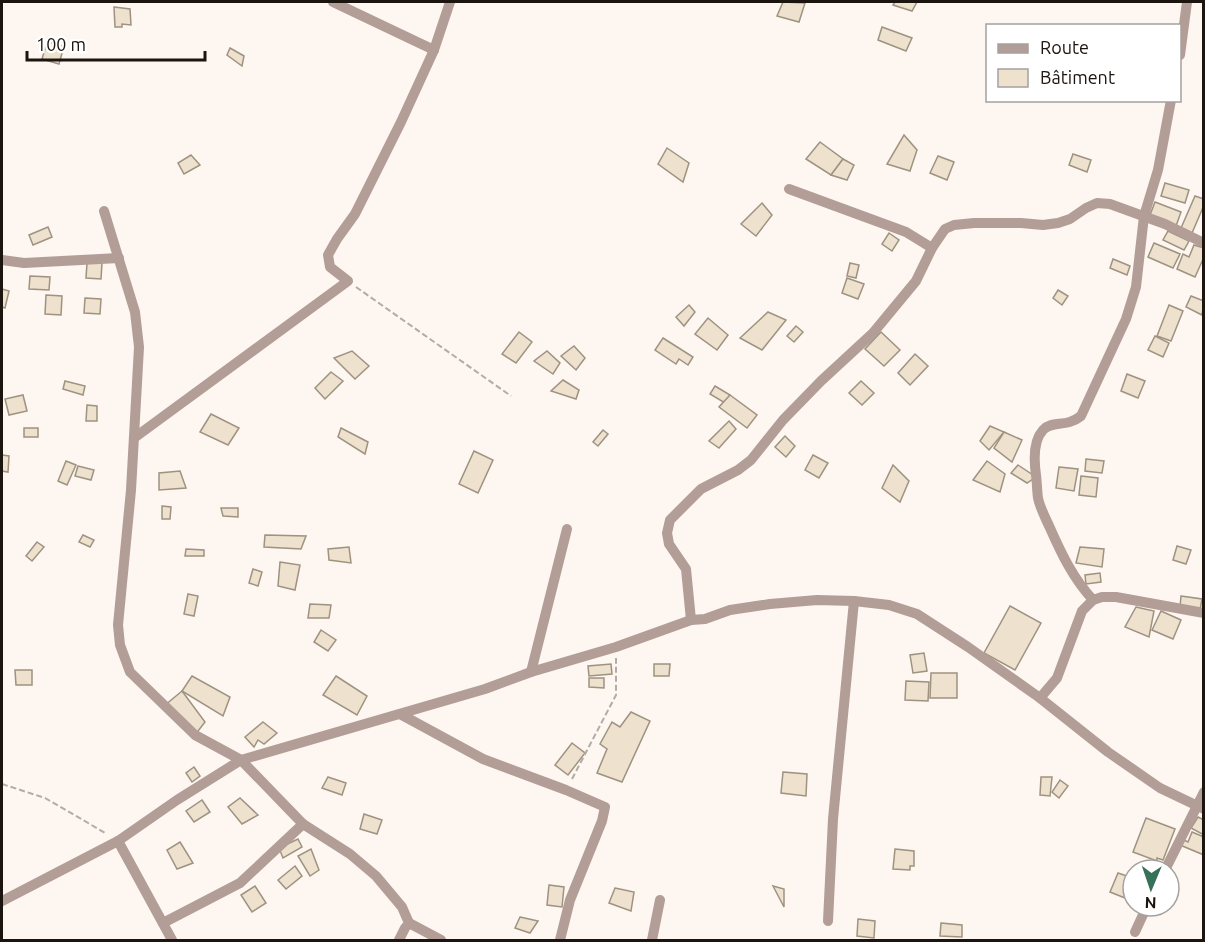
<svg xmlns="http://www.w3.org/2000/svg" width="1205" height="942" font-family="Ubuntu,sans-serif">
<rect width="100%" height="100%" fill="#fef6f0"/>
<g fill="#eee2ce" stroke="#9e9280" stroke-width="1.5">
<path d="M783,2L805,3L799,22L777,16Z"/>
<path d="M895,2H917L912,11L893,5Z"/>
<path d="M114,7L130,9L131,25L122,24V27H115Z"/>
<path d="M882,27L912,38L906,51L878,40Z"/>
<path d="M47,42L64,46L59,64L42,59Z"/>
<path d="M230,48L244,56L242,66L227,55Z"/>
<path d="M904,135L917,150L910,171L887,164Z"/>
<path d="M820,142L843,159L831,175L806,159Z"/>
<path d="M667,148L689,163L683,182L658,164Z"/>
<path d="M1073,154L1091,160L1087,172L1069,165Z"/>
<path d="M191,155L200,165L184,174L178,163Z"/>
<path d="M938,156L954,162L947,180L930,173Z"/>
<path d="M843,159L854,165L847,180L831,175Z"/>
<path d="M1165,183L1189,190L1185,203L1161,196Z"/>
<path d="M1195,196L1204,199V205L1192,233L1181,228Z"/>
<path d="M1155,202L1181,212L1176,226L1150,215Z"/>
<path d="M762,203L772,215L756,236L741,224Z"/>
<path d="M48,227L52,237L33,245L29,235Z"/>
<path d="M1168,231L1189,241L1184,250L1163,240Z"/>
<path d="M889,233L899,240L892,251L882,244Z"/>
<path d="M1154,243L1180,254L1173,268L1148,257Z"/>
<path d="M1194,245L1204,248V257L1195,277L1177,269L1183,254L1189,257Z"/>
<path d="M1113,259L1130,266L1127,275L1110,268Z"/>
<path d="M87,263H102L101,279L86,278Z"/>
<path d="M850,263L859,265L856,278L847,276Z"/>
<path d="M30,276L50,277L49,290L29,289Z"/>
<path d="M847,278L864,284L858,299L842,293Z"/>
<path d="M2,289L9,291L5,308L2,307Z"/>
<path d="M1058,290L1068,296L1062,305L1053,298Z"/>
<path d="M46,295L62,296L61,315L45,314Z"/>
<path d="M1191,296L1204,301L1202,315L1186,307Z"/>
<path d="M85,298L101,299L100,314L84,313Z"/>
<path d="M689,305L695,312L684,326L676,317Z"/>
<path d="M1169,305L1183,311L1171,341L1157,336Z"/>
<path d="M768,312L786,320L762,350L740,338Z"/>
<path d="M708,318L728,335L717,350L695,334Z"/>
<path d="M796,326L803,332L794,342L787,336Z"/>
<path d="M519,332L532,342L516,363L502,354Z"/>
<path d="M881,332L900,350L884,366L865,349Z"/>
<path d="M1155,336L1169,343L1163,357L1148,350Z"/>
<path d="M663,338L693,357L688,365L679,359L676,364L655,350Z"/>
<path d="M574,346L585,358L576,370L561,356Z"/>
<path d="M352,351L369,366L355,379L334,358Z"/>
<path d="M547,351L560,363L553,374L534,361Z"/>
<path d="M915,354L928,366L910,385L898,373Z"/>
<path d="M331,372L343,381L325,399L315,388Z"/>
<path d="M1127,374L1145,381L1138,398L1121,391Z"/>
<path d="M563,380L579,390L576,399L551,391Z"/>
<path d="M65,381L85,386L83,395L63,389Z"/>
<path d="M861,381L874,393L862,405L849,393Z"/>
<path d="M715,386L730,395L725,403L710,394Z"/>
<path d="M23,395L27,411L9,415L5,399Z"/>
<path d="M730,395L757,415L747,428L719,407Z"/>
<path d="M87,405L97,406V421H86Z"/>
<path d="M211,414L239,428L228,445L200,432Z"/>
<path d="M729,421L736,429L719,448L709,441Z"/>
<path d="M990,426L1004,432L989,450L980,441Z"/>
<rect x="24" y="428" width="14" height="9"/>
<path d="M341,428L368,442L365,454L338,437Z"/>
<path d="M603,430L608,434L598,446L593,442Z"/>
<path d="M1004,432L1022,440L1012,462L994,448Z"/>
<path d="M785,436L795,446L786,457L775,447Z"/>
<path d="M474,451L493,460L478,493L459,484Z"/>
<path d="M2,455L9,456L8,472L2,471Z"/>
<path d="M813,455L828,463L819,478L805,470Z"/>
<path d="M1086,459L1104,461L1102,473L1085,471Z"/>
<path d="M66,461L76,465L67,485L58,481Z"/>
<path d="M987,461L1005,474L1000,492L973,480Z"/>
<path d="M893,465L909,481L900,502L882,488Z"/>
<path d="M1018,465L1036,477L1027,483L1011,473Z"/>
<path d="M78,466L94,470L91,480L75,476Z"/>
<path d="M1059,467L1078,469L1074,491L1056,488Z"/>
<path d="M180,471L186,488L159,490V473Z"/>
<path d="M1081,476L1098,478L1096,497L1079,495Z"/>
<path d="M162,506L171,507L170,519H162Z"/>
<path d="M221,508H238V517L223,516Z"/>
<path d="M83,535L94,540L90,547L79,542Z"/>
<path d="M265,535L306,536L301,549L264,547Z"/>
<path d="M37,542L44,547L32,561L26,556Z"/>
<path d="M1177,546L1191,550L1186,564L1173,560Z"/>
<path d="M349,547L351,563L329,560L328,549Z"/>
<path d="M1080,547L1104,549L1102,567L1076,563Z"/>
<path d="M186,549L204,550V556H185Z"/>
<path d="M280,562L300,565L295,590L278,586Z"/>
<path d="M253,569L262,572L258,586L249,583Z"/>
<path d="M1100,573L1101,582L1086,584L1085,575Z"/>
<path d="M188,594L198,596L194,616L184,614Z"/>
<path d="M1181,596L1202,599L1200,610L1180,607Z"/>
<path d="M310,604L331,605L329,618H308Z"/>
<path d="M1010,606L1041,623L1015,670L984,653Z"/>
<path d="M1136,607L1154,611L1149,637L1125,627Z"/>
<path d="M1161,611L1181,620L1173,639L1152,630Z"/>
<path d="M321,630L336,640L328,651L314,642Z"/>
<path d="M924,653L927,671L913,673L910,655Z"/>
<path d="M611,664L612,674L589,676L588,666Z"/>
<path d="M654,664H670L669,676H654Z"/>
<path d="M15,670H32V685H16Z"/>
<path d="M931,673H957V698H930Z"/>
<path d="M192,676L230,697L223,716L182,691Z"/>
<path d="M336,676L367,696L357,715L323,695Z"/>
<path d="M589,678H604V688L589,687Z"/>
<path d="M906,681L929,682L928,701L905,700Z"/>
<path d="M182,691L205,722L195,735L164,706Z"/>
<path d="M631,712L650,721L622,782L597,773L607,749L600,744L612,722L620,727Z"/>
<path d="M263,722L277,733L264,744L258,740L254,747L245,737Z"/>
<path d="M572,743L585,753L568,775L555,765Z"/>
<path d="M194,767L200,776L192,782L186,773Z"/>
<path d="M783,772L807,774L806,796L781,793Z"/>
<path d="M328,777L346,783L342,795L322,788Z"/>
<path d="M1041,777H1052L1050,796L1040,795Z"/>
<path d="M1060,780L1068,786L1059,798L1052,792Z"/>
<path d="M240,798L258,815L242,824L228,807Z"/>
<path d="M202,800L210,812L194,822L186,811Z"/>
<path d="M364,814L382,820L377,834L360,829Z"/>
<path d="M1198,817L1204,820V835L1191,828Z"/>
<path d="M1146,818L1175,829L1163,860L1157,858V861L1133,852Z"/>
<path d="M1192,832L1204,837V855L1180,845L1182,839L1188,842Z"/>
<path d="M298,839L302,847L283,858L279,848Z"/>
<path d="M180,842L193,863L177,869L167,850Z"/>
<path d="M311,849L319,870L310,876L298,856Z"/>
<path d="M895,849L914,851V866H910V870L893,869Z"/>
<path d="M295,866L302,876L286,889L278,880Z"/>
<path d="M1118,873L1133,878V893L1130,900L1110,892Z"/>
<path d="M549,885L564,887L562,907L547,905Z"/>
<path d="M255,886L266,903L252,912L241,895Z"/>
<path d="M773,886L784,889V907Z"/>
<path d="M615,888L634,892L631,911L609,903Z"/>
<path d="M520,917L538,921L530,933L515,928Z"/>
<path d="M858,919L875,921L874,938L857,936Z"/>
<path d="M941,923L962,925V937L940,936Z"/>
</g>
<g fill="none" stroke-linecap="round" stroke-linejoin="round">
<g stroke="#b3aba5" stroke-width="2" stroke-dasharray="6 3" stroke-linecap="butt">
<path d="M356,287L511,396"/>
<path d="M572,779L616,695V658"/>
<path d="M2,784L45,798L107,834"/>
</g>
<g stroke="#b29d97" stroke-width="10">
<path d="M333,2L434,50"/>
<path d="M1180,55L1187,2"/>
<path d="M789,189L906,232L932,248"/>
<path d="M104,211L135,312L139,347L131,490L118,625L120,645L130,672L195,735L241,760L303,824L350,854L376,876L402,907L409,923L405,928L399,940"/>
<path d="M2,260L24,263L119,258"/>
<path d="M134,438L348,281L330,267L328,255L337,239L355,214L401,122L434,50L450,2"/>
<path d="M1093,600C1073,578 1062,555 1050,528C1046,519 1040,508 1038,498C1037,491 1037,483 1036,475C1034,461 1033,441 1043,430C1052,420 1066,428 1081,416L1126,319L1136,287L1144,216L1158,170L1171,100"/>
<path d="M691,620L686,569L669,544L667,533L670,520L701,489L738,470L751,460L783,420L821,381L873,333L916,281L932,248L945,229L954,225L974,223H1021L1043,225L1058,223L1070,219L1086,208L1097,203L1110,204L1165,224L1204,243"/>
<path d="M531,672L567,529"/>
<path d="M1040,698L1057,678L1082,611L1093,600L1102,597H1116L1204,613"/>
<path d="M400,714L483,759L566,790L605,807L602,821L570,900L560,940"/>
<path d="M118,841L172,940"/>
<path d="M1165,870L1204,792"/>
<path d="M2,901L118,841L177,800L241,760L485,689L531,672L616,647L691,620L705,619L730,610L770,604L817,600L854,601L889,605L917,614L968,647L1040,698L1108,752L1160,788L1204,809"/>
<path d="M828,921L833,819L854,601"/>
<path d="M163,923L240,883L303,824"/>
<path d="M409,923L441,940"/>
<path d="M1135,932L1147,906"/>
<path d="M652,940L660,900"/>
</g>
</g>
<rect width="1205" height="942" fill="none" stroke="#1b140f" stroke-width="6"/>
<rect x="986" y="24" width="195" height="78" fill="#ffffff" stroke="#a4a19f" stroke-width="1.5"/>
<rect x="998" y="44" width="30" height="9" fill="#b29d97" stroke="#a4a19f" stroke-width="1.5"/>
<text x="1040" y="54" font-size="18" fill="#1b140f">Route</text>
<rect x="998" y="69" width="30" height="18" fill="#eee2ce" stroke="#a4a19f" stroke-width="1.5"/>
<text x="1040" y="84" font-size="18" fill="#1b140f">Bâtiment</text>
<g transform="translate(1151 888) rotate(182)"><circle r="28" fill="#ffffff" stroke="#a4a19f" stroke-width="1.5"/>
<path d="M0-4.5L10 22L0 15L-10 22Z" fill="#38715a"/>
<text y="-9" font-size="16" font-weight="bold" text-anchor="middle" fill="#1b140f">N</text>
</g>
<path d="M27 51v9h178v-9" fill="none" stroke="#1b140f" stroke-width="3"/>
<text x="36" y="51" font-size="18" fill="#1b140f" stroke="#ffffff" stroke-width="4.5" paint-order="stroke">100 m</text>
</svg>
